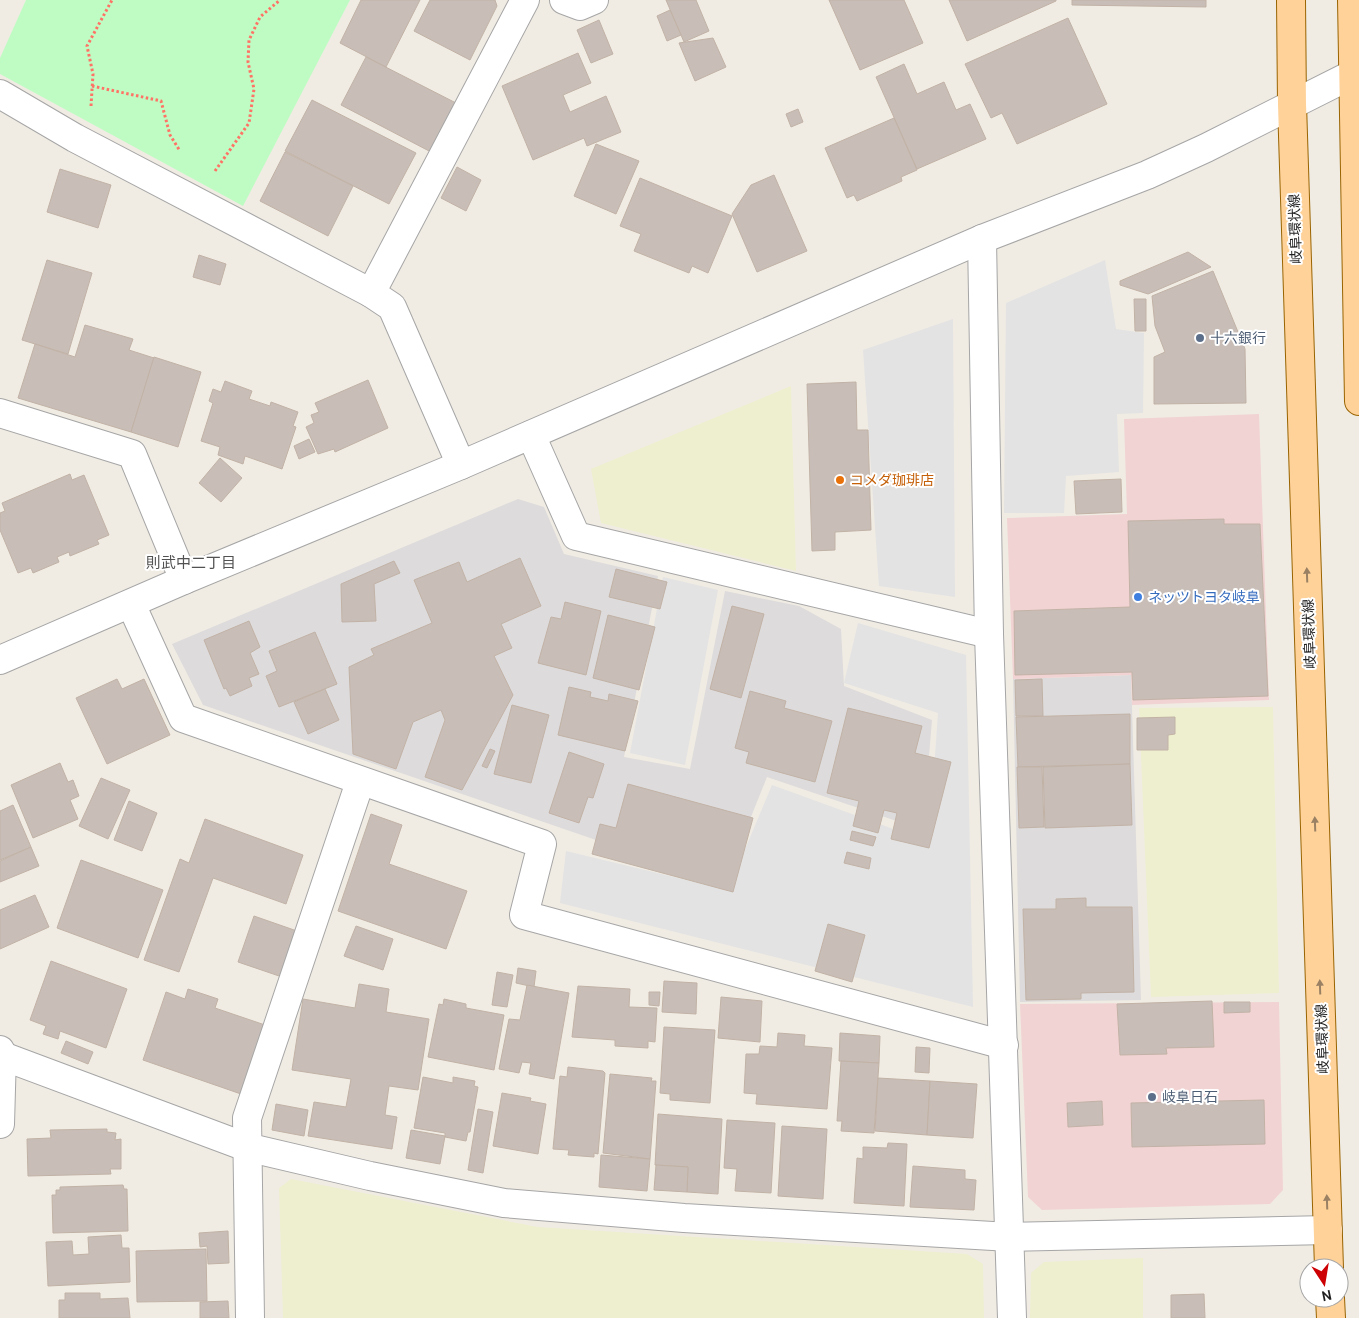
<svg xmlns="http://www.w3.org/2000/svg" width="1359" height="1318" font-family="Cabin,'Noto Sans JP',sans-serif">
<rect width="100%" height="100%" fill="#f0ece4"/>
<g fill="#dddbdb">
<path d="M518,499L544,507L564,554L658,576L624,757L690,769L725,591L799,606L841,629L844,686L932,720L923,830L767,777L724,884L203,705L172,644Z"/>
<path d="M1131,675L1141,1000L1020,1002L1013,679Z"/>
</g>
<g fill="#f1d3d3">
<path d="M1259,414L1269,700L1132,705L1131,675L1013,679L1007,518L1127,514L1124,419Z"/>
<path d="M1279,1002L1283,1190L1270,1204L1042,1210L1028,1197L1020,1004Z"/>
</g>
<g fill="#eeefcf">
<path d="M791,386L796,571L601,523L591,469Z"/>
<path d="M1273,707L1279,993L1151,997L1139,708Z"/>
<path d="M291,1179L538,1227L967,1254L983,1264L984,1318H283L279,1188Z"/>
<path d="M1143,1258V1318H1030L1031,1273L1044,1262Z"/>
</g>
<path fill="#bffcc3" d="M26,0H350L243,206L0,74V58Z"/>
<g fill="#e3e3e3">
<path d="M1105,260L1116,329L1144,333L1143,413L1117,414L1119,472L1066,476L1064,513H1004L1006,303Z"/>
<path d="M953,319L955,597L879,586L863,350Z"/>
<path d="M663,577L718,590L685,765L630,753Z"/>
<path d="M858,623L966,655L973,1007L560,903L566,851L728,890L772,785L929,842L938,713L844,683Z"/>
</g>
<g fill="#c8beb7" stroke="#c2b2a6">
<path d="M361,0H420L386,67L340,43Z"/>
<path d="M430,0H495L497,6L470,60L414,31Z"/>
<path d="M666,0H696L709,31L684,42Z"/>
<path d="M829,0H904L923,43L860,70Z"/>
<path d="M949,0H1056V1L967,41Z"/>
<path d="M1072,0H1206V7L1072,5Z"/>
<path d="M670,10L681,35L667,41L657,16Z"/>
<path d="M1068,18L1107,104L1017,144L1002,113L991,118L965,64Z"/>
<path d="M599,20L613,54L591,63L577,30Z"/>
<path d="M713,38L726,67L695,81L679,43Z"/>
<path d="M578,53L591,83L563,95L570,112L606,96L621,132L587,146L584,138L533,160L502,86Z"/>
<path d="M366,57L456,103L431,152L341,105Z"/>
<path d="M904,64L917,94L944,82L956,110L970,104L986,139L917,169L876,77Z"/>
<path d="M312,100L416,153L389,204L285,151Z"/>
<path d="M798,109L803,122L791,127L786,114Z"/>
<path d="M894,118L917,170L901,177L902,181L857,201L854,195L847,198L825,148Z"/>
<path d="M596,144L639,161L616,214L574,196Z"/>
<path d="M285,152L353,186L328,236L260,201Z"/>
<path d="M457,167L481,180L466,211L441,198Z"/>
<path d="M60,169L111,185L98,228L47,212Z"/>
<path d="M774,175L807,251L757,272L732,214L751,185Z"/>
<path d="M640,178L732,216L708,273L692,266L689,273L634,251L641,234L620,226Z"/>
<path d="M1188,252L1211,267L1148,294L1120,285V281Z"/>
<path d="M199,255L226,264L220,285L193,277Z"/>
<path d="M47,260L92,273L68,354L22,340Z"/>
<path d="M1213,271L1245,349L1246,403L1154,404V357L1165,352L1155,326L1152,296Z"/>
<path d="M1134,299H1146V331H1135Z"/>
<path d="M85,325L133,339L129,350L154,358L131,432L18,398L35,344L75,357Z"/>
<path d="M154,357L201,372L178,447L131,432Z"/>
<path d="M368,380L388,428L335,452L334,449L318,454L306,427L314,423L311,415L319,412L315,403Z"/>
<path d="M225,381L252,391L249,399L270,406L271,402L298,412L293,426L296,427L282,469L245,456L243,464L218,455L220,447L201,441L213,403L209,401L213,389L221,392Z"/>
<path d="M856,382L857,430H868L871,530L835,532V550L812,551L807,384Z"/>
<path d="M309,439L315,452L299,459L294,446Z"/>
<path d="M220,458L242,478L221,502L199,483Z"/>
<path d="M70,474L72,480L84,475L109,535L97,540L99,544L70,556L69,552L57,557L59,562L33,573L31,568L18,573L0,530V513L5,511L2,503Z"/>
<path d="M1121,479L1122,512L1076,514L1074,481Z"/>
<path d="M1224,519V524H1260L1268,696L1133,700L1132,672L1015,675L1014,611L1130,607L1128,521Z"/>
<path d="M520,558L541,606L501,624L512,648L494,656L513,695L462,790L425,777L445,720L441,710L413,722L396,769L353,754L349,667L374,655L371,649L432,623L414,580L459,562L467,582Z"/>
<path d="M394,561L400,573L374,584L376,621L342,622L341,584Z"/>
<path d="M616,569L667,582L660,609L609,597Z"/>
<path d="M565,602L601,611L586,675L538,663L551,617L561,619Z"/>
<path d="M732,606L764,614L741,698L710,689Z"/>
<path d="M608,615L655,627L639,690L593,678Z"/>
<path d="M249,621L260,647L250,653L259,674L249,678L252,686L230,696L226,688L224,689L204,640Z"/>
<path d="M315,632L337,684L279,707L266,676L277,671L269,651Z"/>
<path d="M117,679L122,689L144,679L170,735L107,764L76,698Z"/>
<path d="M1042,679L1043,716H1016L1015,680Z"/>
<path d="M569,687L591,692L590,697L608,701L609,694L638,701L625,751L558,735Z"/>
<path d="M325,689L339,720L308,734L294,702Z"/>
<path d="M750,691L786,701L784,708L832,721L815,782L746,763L749,752L735,748Z"/>
<path d="M512,705L549,715L531,783L494,774Z"/>
<path d="M848,708L922,726L915,753L951,762L929,848L891,839L897,813L884,810L878,833L853,826L859,801L827,793Z"/>
<path d="M1130,714V764L1018,767L1016,717Z"/>
<path d="M1175,717V734L1168,735V750H1137V718Z"/>
<path d="M490,749L495,751L487,768L482,766Z"/>
<path d="M569,752L604,764L593,798L588,797L579,823L549,813Z"/>
<path d="M60,763L68,782L73,780L79,796L70,800L78,819L33,838L11,785Z"/>
<path d="M1130,764L1132,825L1045,828L1043,767Z"/>
<path d="M1017,767H1042L1044,827L1019,828Z"/>
<path d="M101,778L130,790L108,839L79,826Z"/>
<path d="M628,784L753,818L733,892L592,854L600,824L616,828Z"/>
<path d="M129,801L157,813L142,851L114,840Z"/>
<path d="M13,805L31,847L0,860V811Z"/>
<path d="M371,814L402,825L389,864L467,891L446,949L338,911Z"/>
<path d="M205,819L303,855L286,904L213,878L179,972L144,960L180,859L189,863Z"/>
<path d="M852,831L876,837L873,846L850,840Z"/>
<path d="M31,847L39,866L0,882V861Z"/>
<path d="M847,852L871,858L869,869L844,863Z"/>
<path d="M81,860L163,890L138,958L57,928Z"/>
<path d="M35,895L49,927L0,949V910Z"/>
<path d="M1086,898V907H1132L1134,992L1081,993V999L1026,1000L1023,909H1056V899Z"/>
<path d="M254,916L297,931L282,977L238,962Z"/>
<path d="M828,924L865,935L852,982L815,971Z"/>
<path d="M356,926L393,939L383,970L344,956Z"/>
<path d="M51,961L127,989L106,1048L60,1031L58,1039L43,1034L46,1026L30,1020Z"/>
<path d="M518,968L536,971L534,987L516,983Z"/>
<path d="M497,972L513,975L507,1007L492,1005Z"/>
<path d="M664,981L697,983L696,1014L662,1012Z"/>
<path d="M359,984L389,989L386,1012L429,1019L418,1090L389,1086L385,1115L397,1117L392,1149L308,1136L314,1102L346,1107L351,1079L292,1070L303,999L355,1008Z"/>
<path d="M527,985L569,993L554,1079L529,1074L531,1063L522,1062L519,1073L499,1069L509,1019L520,1020Z"/>
<path d="M578,986L630,989L629,1007L657,1008L655,1042L648,1041V1048L615,1046V1040L572,1037Z"/>
<path d="M188,989L218,999L215,1008L265,1025L241,1094L143,1060L166,992L185,999Z"/>
<path d="M649,992H660L659,1006L649,1005Z"/>
<path d="M721,997L762,1001L760,1042L718,1038Z"/>
<path d="M444,999L466,1004V1008L504,1015L494,1070L428,1057L439,1004L443,1005Z"/>
<path d="M1212,1001L1214,1047L1166,1048L1167,1054L1120,1055L1117,1004Z"/>
<path d="M1224,1002H1250V1012L1224,1013Z"/>
<path d="M664,1027L715,1030L710,1103L670,1100V1094L660,1093Z"/>
<path d="M778,1033L805,1035L804,1046L832,1048L827,1109L756,1104L757,1094L744,1093L746,1054H759L760,1046L777,1047Z"/>
<path d="M840,1033L880,1036L879,1063L839,1061Z"/>
<path d="M66,1041L93,1052L88,1064L61,1053Z"/>
<path d="M916,1047L930,1048L929,1073L915,1072Z"/>
<path d="M841,1061L879,1063L874,1133L841,1131L842,1121H837Z"/>
<path d="M568,1067L603,1071L605,1073L598,1154L594,1153V1157L568,1155L569,1150L553,1149L560,1076L567,1077Z"/>
<path d="M610,1074L652,1078L651,1081H656L650,1159L603,1153Z"/>
<path d="M423,1077L453,1083V1077L475,1081L474,1086L478,1087L470,1132H468L466,1141L445,1137V1133L414,1128Z"/>
<path d="M878,1078L930,1081L927,1135L875,1131Z"/>
<path d="M930,1081L977,1084L973,1138L927,1135Z"/>
<path d="M502,1093L531,1098L530,1101L546,1104L538,1154L493,1146Z"/>
<path d="M1264,1100L1265,1144L1132,1147L1131,1103Z"/>
<path d="M1102,1101L1103,1125L1068,1127L1067,1103Z"/>
<path d="M276,1104L308,1110L304,1136L272,1130Z"/>
<path d="M478,1109L493,1112L483,1173L468,1170Z"/>
<path d="M658,1114L722,1119L718,1194L687,1192L688,1167L655,1165Z"/>
<path d="M727,1120L775,1123L771,1193L735,1191L737,1169L724,1168Z"/>
<path d="M782,1126L827,1129L823,1199L778,1196Z"/>
<path d="M107,1129V1132L116,1133L115,1140L121,1139V1169H110L111,1174L28,1176L27,1139L51,1138L50,1130Z"/>
<path d="M411,1130L445,1136L440,1164L406,1158Z"/>
<path d="M888,1143L907,1144L904,1206L854,1203L857,1158L863,1159V1147L887,1148Z"/>
<path d="M601,1155L650,1159L647,1191L599,1187Z"/>
<path d="M656,1165L688,1167L687,1192L654,1190Z"/>
<path d="M913,1166L965,1170V1179L976,1180L974,1210L910,1207Z"/>
<path d="M123,1185L124,1189H127L128,1231L53,1233L52,1195H56V1190H60V1187Z"/>
<path d="M228,1231L229,1263L208,1264L207,1246L200,1247L199,1233Z"/>
<path d="M121,1235L122,1248H129L130,1282L48,1286L46,1242L72,1241L73,1255L89,1254L88,1237Z"/>
<path d="M206,1249L207,1301L137,1302L136,1251Z"/>
<path d="M65,1293H100V1299L128,1298L130,1318H59V1300H65Z"/>
<path d="M1204,1294L1205,1318H1171V1295Z"/>
<path d="M228,1301L229,1318H200V1302Z"/>
</g>
<g fill="none" stroke-linecap="round" stroke-linejoin="round">
<g stroke="#a6a6a6" stroke-width="30">
<g id="minor">
<path d="M564,0L580,6L594,0"/>
<path d="M0,94L75,138L371,293"/>
<path d="M982,239L989,634L1012,1318"/>
<path d="M0,413L132,454L184,580"/>
<path d="M531,435L576,536L989,634"/>
<path d="M461,465L392,307L371,293L525,0"/>
<path d="M131,604L183,718L542,844L524,915L1004,1045"/>
<path d="M0,660L184,580L461,465L982,239L1147,175L1206,148L1359,71"/>
<path d="M0,1050L2,1054L0,1124"/>
<path d="M0,1055L246,1147L370,1176L504,1203L684,1218L1010,1237L1328,1230"/>
<path d="M250,1318L247,1118L360,782"/>
</g>
</g>
<g stroke="#996400" stroke-width="30">
<g id="major">
<path d="M1291,0L1292,104L1329,1268"/>
<path d="M1352,0L1359,401"/>
<path d="M1330,1298L1331,1318"/>
</g>
</g>
<g stroke="#ff7366" stroke-width="3" stroke-dasharray="2.5 2.5" stroke-linecap="butt">
<path d="M92,86L161,101L170,135L180,151"/>
<path d="M91,106L93,74L87,46L112,0"/>
<path d="M215,171L249,123L254,89L248,62L249,40L260,17L280,0"/>
</g>
<use href="#minor" stroke="#fff" stroke-width="28"/>
<use href="#major" stroke="#ffd29a" stroke-width="28"/>
</g>
<defs><path id="oneway-solid" d="M-6-.8H1V-3.2L6.5 0L1 3.2V.8H-6Z" transform="scale(1.25)"/></defs>
<g fill="#9a8163">
<use href="#oneway-solid" transform="translate(1307 575) rotate(-92)"/>
<use href="#oneway-solid" transform="translate(1315 824) rotate(-92)"/>
<use href="#oneway-solid" transform="translate(1320 987) rotate(-92)"/>
<use href="#oneway-solid" transform="translate(1327 1202) rotate(-92)"/>
</g>
<g fill="#5c6f8a" stroke="#fff" stroke-width="2">
<circle cx="1200" cy="338" r="5"/>
<circle cx="1152" cy="1097" r="5"/>
</g>
<circle fill="#e8710a" stroke="#fff" stroke-width="2" cx="840" cy="480" r="5"/>
<circle fill="#3f7fe0" stroke="#fff" stroke-width="2" cx="1138" cy="597" r="5"/>
<g text-anchor="middle" dominant-baseline="central" stroke-width="4" stroke-linejoin="round" paint-order="stroke">
<g font-size="14" fill="#1f1f1f" stroke="#fff">
<text transform="translate(1295 229) rotate(-92)">岐阜環状線</text>
<text transform="translate(1309 634) rotate(-92)">岐阜環状線</text>
<text transform="translate(1322 1039) rotate(-92)">岐阜環状線</text>
</g>
<g font-size="14" fill="#4e5e75" stroke="#fff" text-anchor="start">
<text x="1210" y="338">十六銀行</text>
<text x="1162" y="1097">岐阜日石</text>
</g>
<g font-size="14" fill="#c56008" stroke="#fff" text-anchor="start">
<text x="850" y="480">コメダ珈琲店</text>
</g>
<g font-size="14" fill="#366cbe" stroke="#fff" text-anchor="start">
<text x="1148" y="597">ネッツトヨタ岐阜</text>
</g>
<g font-size="15" fill="#525252" stroke="#fff">
<text x="191" y="563">則武中二丁目</text>
</g>
</g>
<g transform="translate(1324 1283) rotate(168)"><circle r="24" fill="#ffffff" stroke="#a5a5a5"/>
<path d="M0-4L9 19L0 12L-9 19Z" fill="#cd0004"/>
<text y="-8" font-size="14" font-weight="bold" text-anchor="middle" fill="#1f1f1f">N</text>
</g>
</svg>
